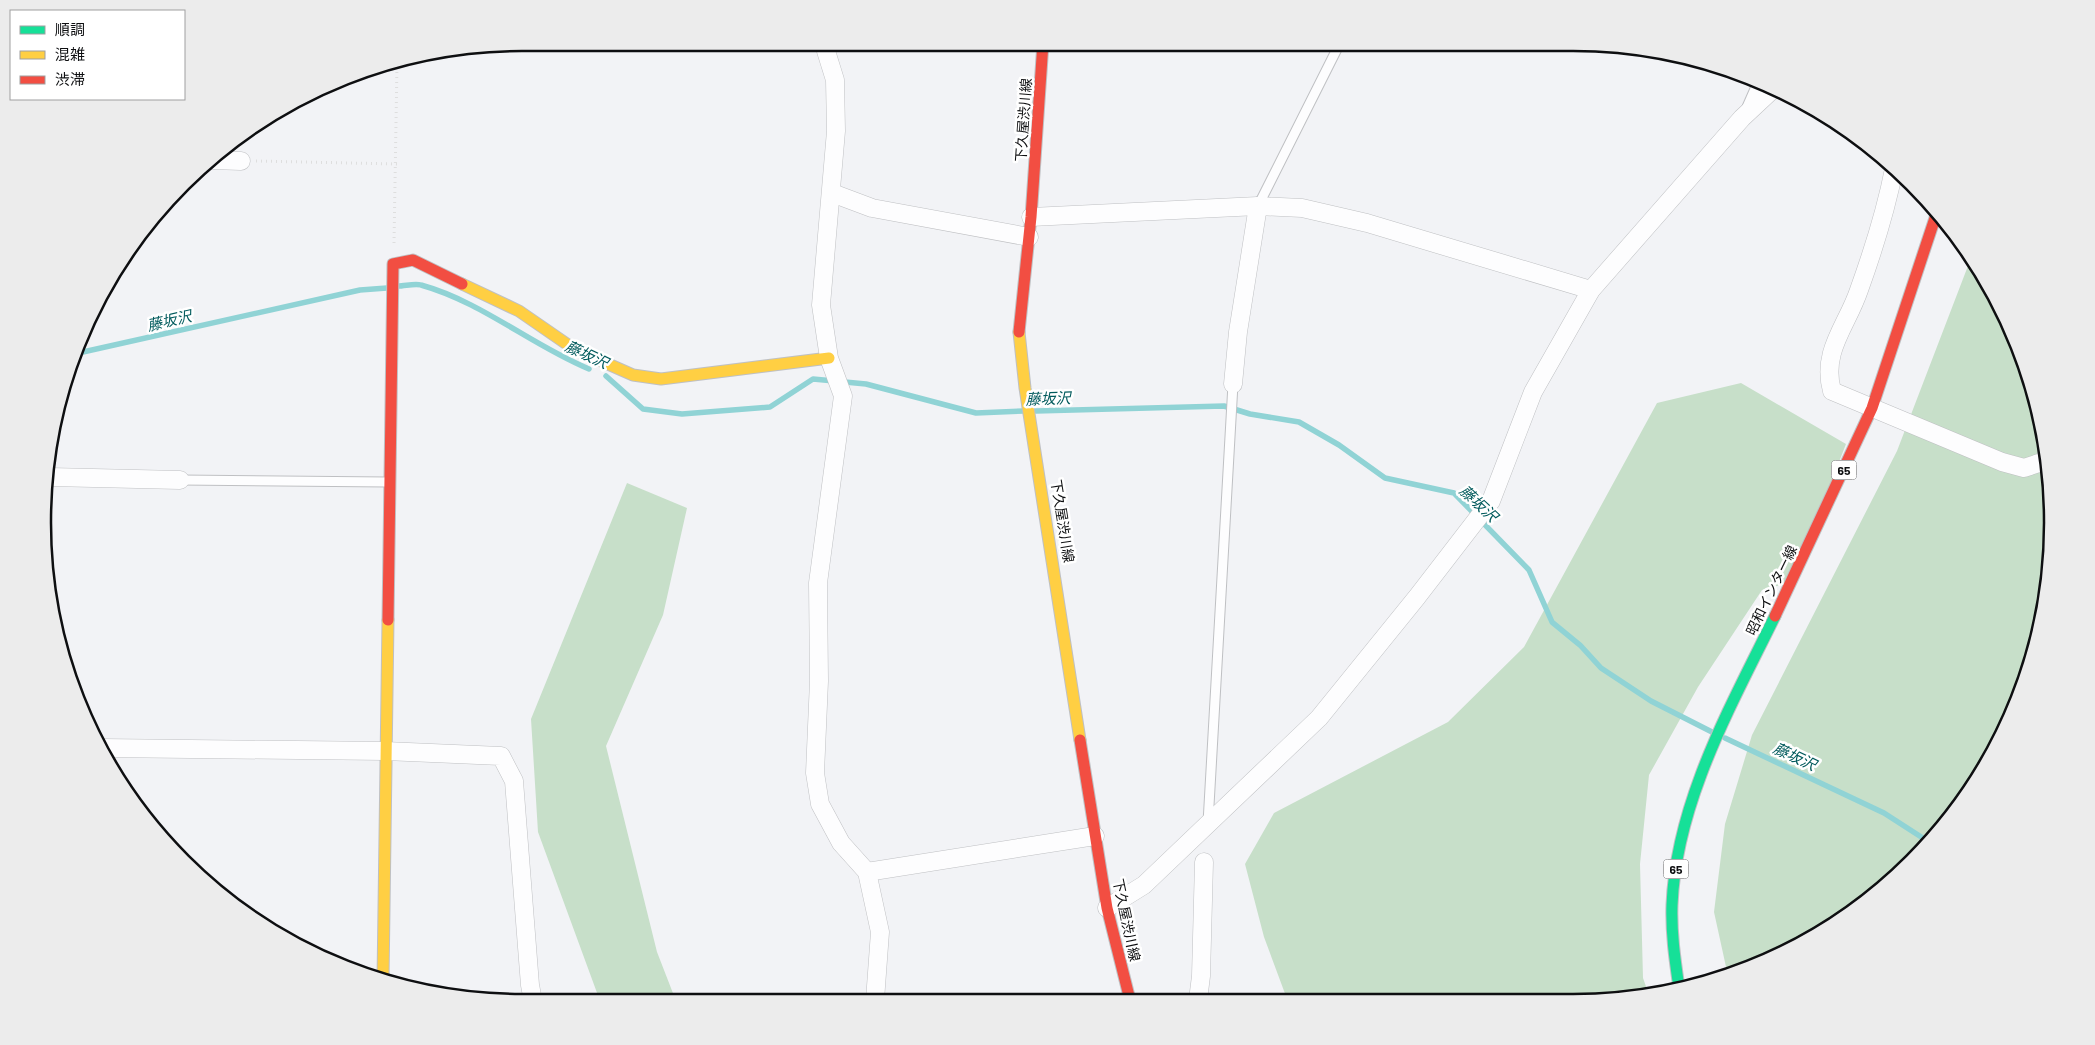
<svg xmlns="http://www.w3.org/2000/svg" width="2095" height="1045" font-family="Barlow,'Noto Sans JP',sans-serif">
<rect width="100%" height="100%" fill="#f2f3f6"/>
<g fill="#c7dfc9">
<path d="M1971,258L1988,282L2027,368L2048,460L2051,554L2036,646L2003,735L1934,839L1839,921L1728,976L1714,912L1725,824L1752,735L1897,451Z"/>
<path d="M1741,383L1846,444L1792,582L1762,590L1698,687L1649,775L1640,864L1643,978L1649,995L1635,998L1287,999L1264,937L1245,864L1274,813L1448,722L1524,647L1657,403Z"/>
<path d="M627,483L687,508L663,615L606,746L657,952L676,1001H600L538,832L531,719Z"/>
</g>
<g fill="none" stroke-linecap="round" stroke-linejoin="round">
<g stroke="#90d3d5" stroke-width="5.5">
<path d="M398,286C405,286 415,283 421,285C482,302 531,345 589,369"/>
<path d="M74,354L360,290L387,288"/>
<path d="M606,376L643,409L682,414L770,407L813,379L866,384L976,413L1024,411"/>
<path d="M1036,411L1224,406L1250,414L1299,422L1339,445L1385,478L1454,493L1529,570L1552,622L1580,645L1601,668L1651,701L1712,732"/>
<path d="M1725,738L1884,813L1929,842"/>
</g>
<g stroke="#bfc0c3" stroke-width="11">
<g id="lane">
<path d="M1747,107L1758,82"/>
<path d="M1258,206L1340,43"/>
<path d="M180,480L387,482"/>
<path d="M1208,823L1233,384"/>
</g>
</g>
<g stroke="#bfc0c3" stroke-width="19">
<g id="street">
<path d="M827,43L826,51L835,80L836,131L821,305L829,358L843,396L818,583L819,681L815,773L820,804L841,843L867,872L880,932L875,1000"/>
<path d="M213,160L241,161"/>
<path d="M1894,169C1886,210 1873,251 1859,290C1847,326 1821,351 1832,391L2002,462L2024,468L2045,461L2047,453"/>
<path d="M832,193L872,208L1029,237"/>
<path d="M1031,217L1258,206L1302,208L1367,223L1591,290"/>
<path d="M1233,384L1238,332L1258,206"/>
<path d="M50,477L180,480"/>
<path d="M102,748L385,751L501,756L514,781L530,985L533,1001"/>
<path d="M867,872L1095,836"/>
<path d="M1107,908L1144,885L1319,718L1417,597L1491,501L1533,392L1591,290L1742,118L1774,88"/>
<path d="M1198,1000L1201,976L1204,862"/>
</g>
</g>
<g stroke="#bfc0c3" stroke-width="13">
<path id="fast" d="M1679,988C1675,960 1671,933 1672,905C1676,802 1731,706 1775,616"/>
</g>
<g stroke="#bfc0c3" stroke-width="13">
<g id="slow">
<path d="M462,284L519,311L574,349L633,375L661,379L829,358"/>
<path d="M1019,332L1025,388L1080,740"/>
<path d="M383,980L388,620"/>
</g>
</g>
<g stroke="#bfc0c3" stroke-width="13">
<g id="jam">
<path d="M1019,332L1031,217L1043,43"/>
<path d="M1775,616L1872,408L1937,212"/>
<path d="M388,620L393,264L413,260L462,284"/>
<path d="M1080,740L1107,908L1130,1000"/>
</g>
</g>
<g stroke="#dedede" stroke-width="3" stroke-dasharray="1 4" stroke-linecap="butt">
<path d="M256,161L397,164"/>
<path d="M394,243L397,63"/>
</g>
<use href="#lane" stroke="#fdfdfe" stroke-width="9"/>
<use href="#street" stroke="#fdfdfe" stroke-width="18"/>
<use href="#fast" stroke="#16e098" stroke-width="11"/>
<use href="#slow" stroke="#ffcf43" stroke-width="11"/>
<use href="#jam" stroke="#f24e42" stroke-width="11"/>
</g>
<g text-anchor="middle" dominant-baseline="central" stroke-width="5" stroke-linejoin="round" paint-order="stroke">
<g fill="#fff" stroke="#565758" stroke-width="1">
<rect x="1831.5" y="460.5" width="25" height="19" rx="4"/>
<rect x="1663.5" y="859.5" width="25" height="19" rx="4"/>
</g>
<g font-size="12" font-weight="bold" fill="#0e0f11">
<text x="1844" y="470">65</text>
<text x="1676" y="869">65</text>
</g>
<g font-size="14" fill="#0e0f11" stroke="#fff">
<text transform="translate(1023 120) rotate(-86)">下久屋渋川線</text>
<text transform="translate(1063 521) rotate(81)">下久屋渋川線</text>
<text transform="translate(1771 590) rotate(-64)">昭和インター線</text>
<text transform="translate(1127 920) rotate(78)">下久屋渋川線</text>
</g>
<g font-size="15" font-style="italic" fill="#015a5c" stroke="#fff">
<text transform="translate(169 320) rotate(-13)">藤坂沢</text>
<text transform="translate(587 354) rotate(25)">藤坂沢</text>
<text transform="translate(1048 398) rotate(-2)">藤坂沢</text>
<text transform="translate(1479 503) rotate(43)">藤坂沢</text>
<text transform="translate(1795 756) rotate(25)">藤坂沢</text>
</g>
</g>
<path d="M0 0H2095V1045H0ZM522 51H1573A471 471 0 0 1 2044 522V523A471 471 0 0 1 1573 994H522A471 471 0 0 1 51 523V522A471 471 0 0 1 522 51Z" fill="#ececec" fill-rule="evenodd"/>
<path fill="none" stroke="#0e0f11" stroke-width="2.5" d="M522 51H1573A471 471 0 0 1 2044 522V523A471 471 0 0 1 1573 994H522A471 471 0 0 1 51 523V522A471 471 0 0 1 522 51Z"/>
<rect x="10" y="10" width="175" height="90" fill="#ffffff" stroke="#9f9fa0"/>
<rect x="20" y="26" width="25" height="8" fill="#16e098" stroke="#9f9fa0"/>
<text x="55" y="35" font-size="15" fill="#0e0f11">順調</text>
<rect x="20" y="51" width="25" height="8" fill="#ffcf43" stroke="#9f9fa0"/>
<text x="55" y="60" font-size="15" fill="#0e0f11">混雑</text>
<rect x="20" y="76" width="25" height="8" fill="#f24e42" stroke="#9f9fa0"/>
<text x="55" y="85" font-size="15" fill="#0e0f11">渋滞</text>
</svg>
